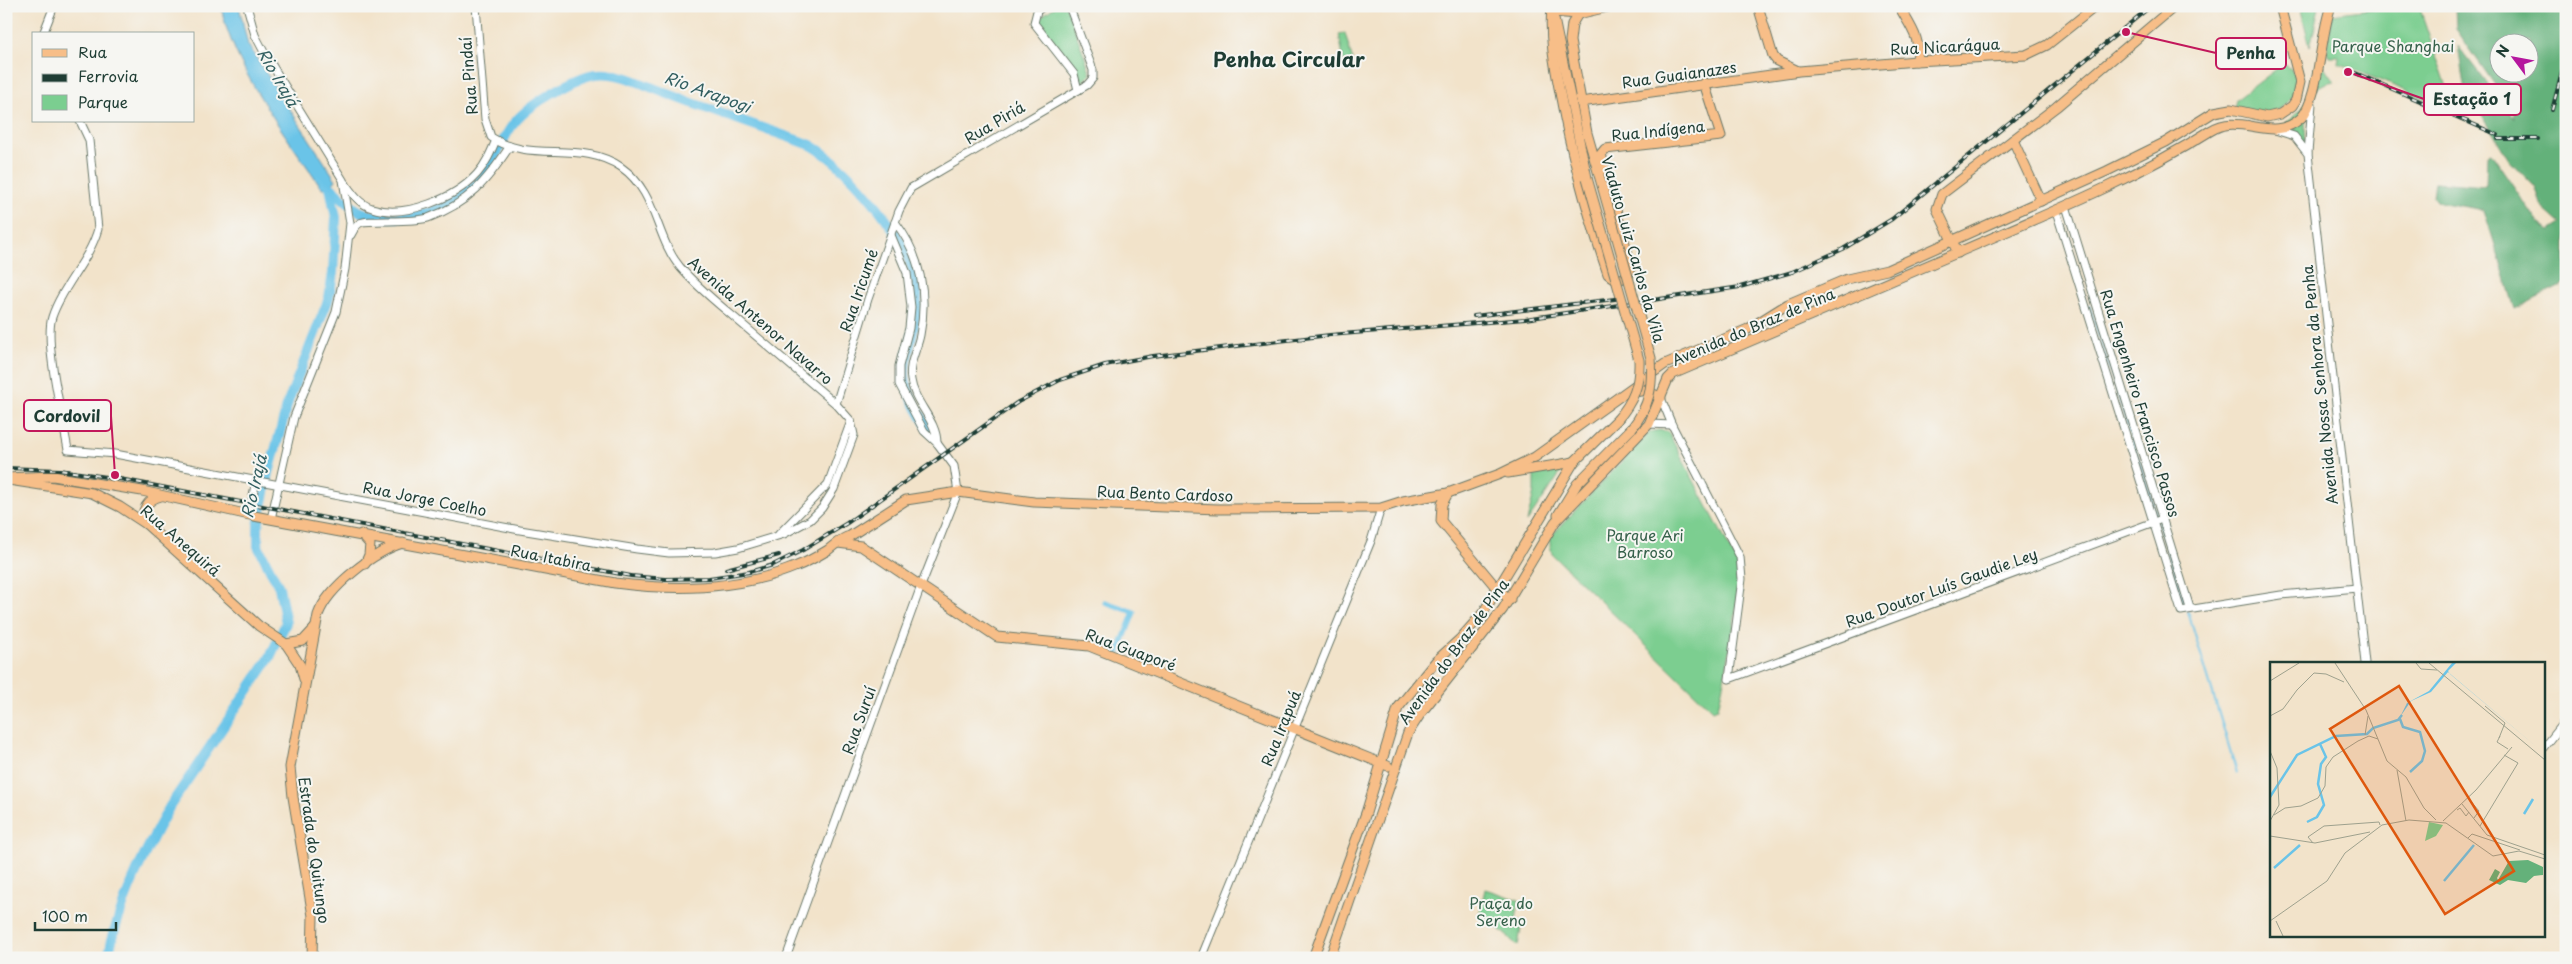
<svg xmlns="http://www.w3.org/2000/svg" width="2572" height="964" font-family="'Playpen Sans',sans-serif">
<rect width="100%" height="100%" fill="#f6f6f2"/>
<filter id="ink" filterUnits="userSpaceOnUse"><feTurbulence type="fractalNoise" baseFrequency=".02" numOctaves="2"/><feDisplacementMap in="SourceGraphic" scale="10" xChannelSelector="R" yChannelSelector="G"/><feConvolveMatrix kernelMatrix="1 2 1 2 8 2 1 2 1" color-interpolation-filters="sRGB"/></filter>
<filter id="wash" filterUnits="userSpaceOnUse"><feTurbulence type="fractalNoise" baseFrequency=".0096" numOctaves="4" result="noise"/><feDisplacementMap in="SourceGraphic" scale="20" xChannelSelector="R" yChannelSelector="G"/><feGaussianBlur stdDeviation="1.12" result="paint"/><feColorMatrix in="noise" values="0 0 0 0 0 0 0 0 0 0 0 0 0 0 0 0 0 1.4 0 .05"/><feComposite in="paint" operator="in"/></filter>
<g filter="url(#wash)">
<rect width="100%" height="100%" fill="#f2e3ca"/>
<g fill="#7bce90" stroke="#4d8662">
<path d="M1056,6H1066L1091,74L1082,83L1069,61L1036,20Z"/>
<path d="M2300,6L2319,7L2310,47Z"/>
<path d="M2392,6H2419L2455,111L2338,63L2339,56H2329L2327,52L2332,14Z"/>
<path d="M1345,33L1353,62L1344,63L1339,34Z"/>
<path d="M2283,64C2286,66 2291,68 2293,71C2304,84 2286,109 2273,112C2261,116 2246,111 2234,108L2236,100Z"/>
<path d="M2323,65L2334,81C2300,86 2305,124 2306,149L2282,125C2306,113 2313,88 2323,65Z"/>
<path d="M1659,430L1668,432L1737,562C1740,610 1728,661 1718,708L1712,710L1552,554L1549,538L1650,432Z"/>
<path d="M1564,468L1527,522L1534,492V476L1530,471Z"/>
<path d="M1485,889L1519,900L1516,920L1522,922L1518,946L1480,912Z"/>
</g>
<path fill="#64b17a" stroke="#427757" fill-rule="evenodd" d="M2455,6H2566V281L2561,286L2515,309L2484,210L2438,202L2433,196L2435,182L2486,186L2487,154L2491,153L2538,222L2550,231L2561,224L2542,207L2535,187L2509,160L2484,118L2466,98L2458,46L2515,119L2513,111L2456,29ZM2500,42H2530V72H2500Z"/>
<path fill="#6ac4e8" stroke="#44808e" d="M221,6H239L248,45L336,180L330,187L322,188C287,137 232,67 221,6Z"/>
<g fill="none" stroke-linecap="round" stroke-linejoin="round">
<g stroke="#6ac4e8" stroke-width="2">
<path d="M2089,305L2157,517"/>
<path d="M2158,522L2186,608"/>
<path d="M2188,612L2237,773"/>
</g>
<path stroke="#6ac4e8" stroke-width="5.5" d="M1105,602L1134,612L1117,656"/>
<g stroke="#6ac4e8" stroke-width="10">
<path d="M330,187C339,194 348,205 359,211C366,215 376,216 384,217C424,221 467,202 489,168C498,153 504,135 515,122C529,105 574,77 596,74C621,71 645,86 668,94C715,112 763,128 811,145C853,169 914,242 917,292C918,310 914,328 910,345C908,355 904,365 905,375C907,395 919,413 930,430"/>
<path d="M108,958C118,905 144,852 170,806L269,659L286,623L279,587L258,546V526L269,473L288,402L329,298L333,273L336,218L330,187L323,176"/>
</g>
</g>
</g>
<g filter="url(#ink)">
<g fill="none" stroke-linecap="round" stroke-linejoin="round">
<g stroke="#697768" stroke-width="9">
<g id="minor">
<path d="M247,6L255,35L264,52L343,180L350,223L345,269L336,312L294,417L271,519"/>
<path d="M1044,6L1037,11L1034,23L1074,74L1078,90"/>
<path d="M43,34L54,6"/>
<path d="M80,121L89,140L98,229C89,261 62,286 52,317C44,343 63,419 68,450L115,454L520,530L637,549L669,553L715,552L738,548L784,534L810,520L822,508L834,489L854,435L851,421L836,404C802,375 769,347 735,318C716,302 696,286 680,267C655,237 657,192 621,167C580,139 530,164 491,137L485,119L476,6"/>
<path d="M2275,130L2294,136L2308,154L2365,663"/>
<path d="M2308,153L2312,104"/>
<path d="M345,183C352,193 359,204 372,208C405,219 455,198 477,174C486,164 491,152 496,140"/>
<path d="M2066,206L2190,608"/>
<path d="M2056,211L2181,611L2281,595L2357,588"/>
<path d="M895,222C921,255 928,295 920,335C917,350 908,364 911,380C914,403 937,420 937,443"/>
<path d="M351,235C353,231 356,225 360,223C365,219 412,223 428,218C469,203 487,181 510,146"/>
<path d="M1661,398L1672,425L1740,557L1742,579L1729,679L2162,519"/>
<path d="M836,404L868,299L899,211L911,188L1087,85L1093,78V70L1069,6"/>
<path d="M1649,424L1672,425"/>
<path d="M249,514L256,481"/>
<path d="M779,534L828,484L851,421"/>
<path d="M2543,748L2566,719"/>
<path d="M786,958L921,586L958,492L954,466L937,443L924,431L899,384V366L909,328L911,307L907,273L891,235"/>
<path d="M1201,958L1371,541L1381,508"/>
</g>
</g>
<g stroke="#697768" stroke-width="11">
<g id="major">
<path d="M1758,6L1773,56L1777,61L1796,70"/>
<path d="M1899,6C1908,23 1924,42 1916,61"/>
<path d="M1552,7C1549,39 1555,67 1561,98C1572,158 1588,215 1608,274L1616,280L1628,277L1631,266L1601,154L1605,149L1721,136L1704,83"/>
<path d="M1552,12L1578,14L1612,6"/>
<path d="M1578,14L1572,24L1570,41L1587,133L1599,175"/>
<path d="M1554,19L1587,178"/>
<path d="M1581,102L1799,71L1916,61L2026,55L2047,45L2096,6"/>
<path d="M2013,140L2041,201"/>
<path d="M1958,253L1937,209L1942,194L2056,107L2175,6"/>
<path d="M1629,393L1646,390L1661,398"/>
<path d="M1508,473L1574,462"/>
<path d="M6,478L53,476L142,491L254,516L615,583C675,591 740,590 797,566C808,562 818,556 828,550C835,545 841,538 850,536L906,500L958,492L1034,502L1218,509L1381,508L1403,501L1448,493L1500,474L1535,457L1665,364L1748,329L1788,304L1847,279L1887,270L2107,171L2166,142L2214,112L2231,109L2267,117L2280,114L2292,106L2296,100L2300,82L2280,6"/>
<path d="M9,480L92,493L120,507L146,524L259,626L286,644L303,641L315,628"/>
<path d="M1448,493L1442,504L1441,521L1495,586L1510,600"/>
<path d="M1558,515L1577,484L1632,428"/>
<path d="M146,524C139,511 148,499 161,496"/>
<path d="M361,534L370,544L369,555L365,564"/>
<path d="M838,543L861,546L997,637L1089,646L1388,766"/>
<path d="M286,644L300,665L304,679"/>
<path d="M312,958L313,916L293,797L290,767L318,615C328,587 375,551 403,543"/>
<path d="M1313,958L1366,813L1398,708L1436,661L1461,638L1483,613L1574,462L1617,420"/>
<path d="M1330,958L1408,733L1421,713L1503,609L1555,522L1649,424L1668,379L1673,374C1769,334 1864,293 1959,252C2044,215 2131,181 2210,131C2242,111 2271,145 2301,118C2319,101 2320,34 2331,6"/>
</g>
</g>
<use href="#minor" stroke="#fff" stroke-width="7"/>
<use href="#major" stroke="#f7be88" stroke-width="9"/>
<g stroke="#1f3d34" stroke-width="4">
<g id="rail">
<path d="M2351,71L2498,135"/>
<path d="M2552,110L2566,57"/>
<path d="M2498,139H2538"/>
<path d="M1474,316L1623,298"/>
<path d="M6,468L60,470L120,479L631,576L666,579L709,578L749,572L773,565L803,550L847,523L1018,402L1060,380L1105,365L1153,356L1330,335L1525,319L1740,287L1792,272L1843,249L1892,219L2151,6"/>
<path d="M726,569L779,555"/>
</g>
</g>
<use href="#rail" stroke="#f6f6f2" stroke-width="2" stroke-dasharray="5.5" stroke-linecap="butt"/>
<g stroke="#697768" stroke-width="11" stroke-linecap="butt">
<g id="major-bridge">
<path d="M1599,175L1651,358C1653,386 1650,405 1632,428"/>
<path d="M1587,178L1639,360C1640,385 1633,402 1617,420"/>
</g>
</g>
<use href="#major-bridge" stroke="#f7be88" stroke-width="9"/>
</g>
</g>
<g text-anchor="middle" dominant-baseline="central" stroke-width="4" stroke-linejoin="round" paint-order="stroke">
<g font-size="15" fill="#36614b" stroke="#f6f6f2">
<text x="2393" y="45">Parque Shanghai</text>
<text x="1645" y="534">Parque Ari<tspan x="1645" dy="17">Barroso</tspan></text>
<text x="1501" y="902">Praça do<tspan x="1501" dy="17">Sereno</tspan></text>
</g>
<g font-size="15" fill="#1f3d34" stroke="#f6f6f2">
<text transform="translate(1945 46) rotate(-3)">Rua Nicarágua</text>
<text transform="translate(1679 74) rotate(-8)">Rua Guaianazes</text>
<text transform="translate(468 76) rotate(-95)">Rua Pindaí</text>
<text transform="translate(994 122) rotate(-31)">Rua Piriá</text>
<text transform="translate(1658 130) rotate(-6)">Rua Indígena</text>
<text transform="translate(1634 249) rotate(74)">Viaduto Luiz Carlos da Vila</text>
<text transform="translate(858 290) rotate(-71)">Rua Iricumé</text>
<text transform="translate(761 320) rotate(41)">Avenida Antenor Navarro</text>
<text transform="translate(1753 326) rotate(-23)">Avenida do Braz de Pina</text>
<text transform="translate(2319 385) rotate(-96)">Avenida Nossa Senhora da Penha</text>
<text transform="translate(2141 403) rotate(73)">Rua Engenheiro Francisco Passos</text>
<text transform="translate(1165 493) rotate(2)">Rua Bento Cardoso</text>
<text transform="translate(425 498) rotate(11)">Rua Jorge Coelho</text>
<text transform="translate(181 540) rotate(41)">Rua Anequirá</text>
<text transform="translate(551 557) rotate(11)">Rua Itabira</text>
<text transform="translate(1941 587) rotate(-20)">Rua Doutor Luís Gaudie Ley</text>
<text transform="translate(1131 649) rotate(20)">Rua Guaporé</text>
<text transform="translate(1453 651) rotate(-54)">Avenida do Braz de Pina</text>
<text transform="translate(858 720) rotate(-70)">Rua Suruí</text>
<text transform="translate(1280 728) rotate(-68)">Rua Irapuá</text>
<text transform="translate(315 850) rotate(82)">Estrada do Quitungo</text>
</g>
<g font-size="16" font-style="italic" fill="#325f61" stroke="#f6f6f2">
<text transform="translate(279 77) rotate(60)">Rio Irajá</text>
<text transform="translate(708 91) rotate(20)">Rio Arapogi</text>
<text transform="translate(253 486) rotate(-77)">Rio Irajá</text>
</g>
<g font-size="20" font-weight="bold" fill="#1f3d34" stroke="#f6f6f2">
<text x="1289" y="59">Penha Circular</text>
</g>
</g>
<g transform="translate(2270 662)">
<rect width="275" height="275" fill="#f2e3ca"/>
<path d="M159,160L173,163L166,174L155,179Z" fill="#7bce90"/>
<path d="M258,198L273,205V213L264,214L256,221L238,218L230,223L219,218L225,207L230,210L227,216L228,218L239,199Z" fill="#64b17a"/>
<path d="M182,1H186L178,9L180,12L275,92L178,10L161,30L141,39L130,55L137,41L159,29Z" fill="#6ac4e8"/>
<path fill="none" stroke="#6ac4e8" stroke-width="2.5" d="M130,57L133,65L150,70L155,89L152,99L140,110M0,135L27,93L66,74L97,72L103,66L128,58L132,53M254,152L263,137M37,160L47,155L54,143L48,122L51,102L56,95L50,82M4,206L30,183M174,219L204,183"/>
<path fill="none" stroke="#9ea18e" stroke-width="1" d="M65,1L96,48L117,99L136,115L154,146L166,158M146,1L151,7L167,8M159,1L275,98M0,19L29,1M215,44L235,61L229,76M0,54L13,47L27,28L44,11L56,12L74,20M95,73L98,54M230,74L227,80L238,87M0,89L7,106L9,143L0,159M127,108L136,159M198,136L209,149L204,156M192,142L217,173L275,193M187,148L190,146L196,154L199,150M4,153L15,146L31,144L48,136L55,124L56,105L63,95L88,79L99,74L108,77M173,159L206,128L242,85M210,164L248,101L234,93M0,174L45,181L100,170M198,176L202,172L250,188M43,181L38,175L54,164L109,160L110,163M0,259L57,219L75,191L112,163L139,158L176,161L223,194L249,189L275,197M6,259L13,274"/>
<path fill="#de580e" fill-opacity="0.15" stroke="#de580e" stroke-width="2.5" d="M129,24L244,209L175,252L60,67Z"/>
<rect width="275" height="275" fill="none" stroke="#1f3d34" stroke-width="2.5"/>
</g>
<path fill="none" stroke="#c2185b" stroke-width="2" d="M2126 32L2216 53M2348 72L2424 99M115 475L111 416"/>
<g fill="#c2185b" stroke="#f6f6f2" stroke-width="2">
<circle cx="2126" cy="32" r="5"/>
<circle cx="2348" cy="72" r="5"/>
<circle cx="115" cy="475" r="5"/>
</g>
<g fill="#f6f6f2" stroke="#c2185b" stroke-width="2">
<rect x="2216" y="38" width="70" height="31" rx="5"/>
<rect x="2424" y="84" width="97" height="31" rx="5"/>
<rect x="24" y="400" width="87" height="31" rx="5"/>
</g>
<g font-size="16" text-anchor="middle" font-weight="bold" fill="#1f3d34">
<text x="2251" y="59">Penha</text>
<text x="2472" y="105">Estação 1</text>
<text x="67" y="422">Cordovil</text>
</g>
<rect width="2572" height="964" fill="none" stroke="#f6f6f2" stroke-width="25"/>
<rect x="32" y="32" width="162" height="90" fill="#f6f6f2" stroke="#a0aca6"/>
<rect x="42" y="49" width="25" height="8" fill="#f7be88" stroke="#a0aca6"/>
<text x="78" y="58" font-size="15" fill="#1f3d34">Rua</text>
<rect x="42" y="74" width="25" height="8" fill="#1f3d34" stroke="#a0aca6"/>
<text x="78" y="82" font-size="15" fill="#1f3d34">Ferrovia</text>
<rect x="42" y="95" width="25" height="15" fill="#7bce90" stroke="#a0aca6"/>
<text x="78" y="108" font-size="15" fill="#1f3d34">Parque</text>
<g transform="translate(2514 58) rotate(302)"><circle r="24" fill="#f6f6f2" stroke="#a0aca6"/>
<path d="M0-4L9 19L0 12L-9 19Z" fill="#b5179e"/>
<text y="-8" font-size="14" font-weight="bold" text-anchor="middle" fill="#1f3d34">N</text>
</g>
<path d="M35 922v8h81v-8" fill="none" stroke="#1f3d34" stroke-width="2.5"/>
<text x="42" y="922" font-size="15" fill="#1f3d34" stroke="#f6f6f2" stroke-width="4" paint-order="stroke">100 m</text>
</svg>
